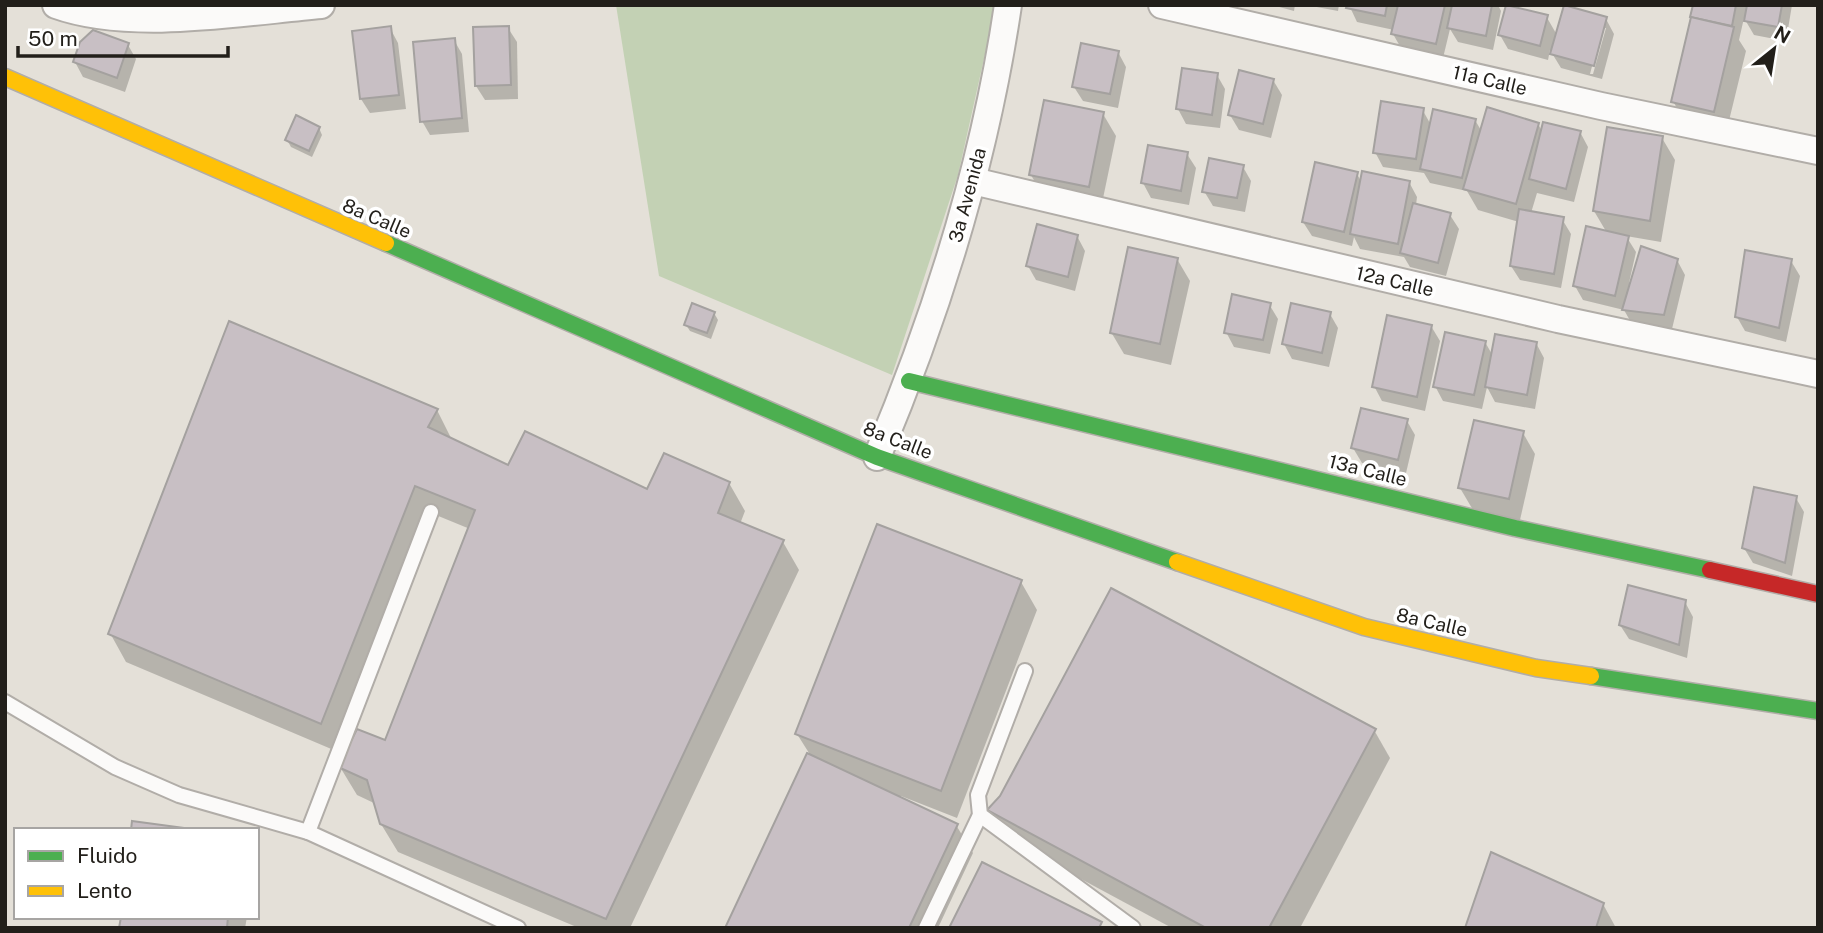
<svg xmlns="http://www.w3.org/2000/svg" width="1823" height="933" font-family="'Public Sans',sans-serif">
<rect width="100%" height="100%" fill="#e4e0d8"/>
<path fill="#c3d1b4" d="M616,5H996L958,175L892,375L659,276Z"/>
<g fill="#0003" fill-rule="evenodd">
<path d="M1272,5H1295L1294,11Z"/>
<path d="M1306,5H1339L1338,11Z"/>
<path d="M1349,5H1498L1501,11L1493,50L1458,42L1450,29L1443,58L1401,48L1393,34L1394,30L1357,22Z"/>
<path d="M1694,5H1792L1786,41L1754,35L1744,18L1739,40L1746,51L1726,133L1685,123L1673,101Z"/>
<path d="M1546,16L1557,35L1606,19L1614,34L1602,79L1561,68L1550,50L1548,60L1508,49L1500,35ZM1602,28H1606L1593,74H1590Z"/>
<path d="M390,28L398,43L406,109L370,113L361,99Z"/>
<path d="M508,28L517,42L518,99L485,100L476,86Z"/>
<path d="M454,40L462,54L469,132L430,135L422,121Z"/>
<path d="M128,45L136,59L125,92L83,77L75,62Z"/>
<path d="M1118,52L1126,67L1118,108L1083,101L1074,87Z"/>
<path d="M1217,75L1225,89L1220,128L1186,124L1178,109Z"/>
<path d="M1273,80L1282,95L1271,138L1239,130L1230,115Z"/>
<path d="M1422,109L1431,125L1475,120L1482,132L1538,124L1542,131L1580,132L1588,147L1574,202L1537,193L1531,213L1562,219L1571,234L1561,288L1520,280L1511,266L1519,222L1478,210L1467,191L1430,183L1424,173L1383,167L1375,152Z"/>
<path d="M1103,114L1116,136L1101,208L1043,196L1031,175Z"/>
<path d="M319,128L322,135L312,157L291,147L287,140Z"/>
<path d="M1662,138L1675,160L1661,242L1626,236L1636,252L1629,283L1677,260L1685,275L1672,329L1632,324L1624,310L1583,300L1575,286L1607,233L1594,211Z"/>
<path d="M1187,154L1196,168L1189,205L1151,198L1143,183Z"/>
<path d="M1243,167L1251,181L1245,212L1213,206L1204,191Z"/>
<path d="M1357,174L1362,183L1409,182L1417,197L1416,205L1450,215L1459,229L1446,276L1410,267L1404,257L1360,249L1354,237L1352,246L1312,236L1303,222Z"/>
<path d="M1077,236L1085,251L1075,291L1036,280L1028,266Z"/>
<path d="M1177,259L1190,281L1171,365L1124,354L1111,332Z"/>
<path d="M1791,261L1800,276L1786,342L1745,331L1737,317Z"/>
<path d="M1269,304L1278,319L1270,354L1234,347L1226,332Z"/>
<path d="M714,313L718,320L711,339L690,331L686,325Z"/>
<path d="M1330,314L1338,328L1329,367L1292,359L1284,344Z"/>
<path d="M1431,326L1440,341L1425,411L1382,401L1374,386Z"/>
<path d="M1485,342L1493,356L1536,343L1544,358L1535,409L1495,402L1487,387L1482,409L1443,401L1435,386Z"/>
<path d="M437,410L452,440L509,467L648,492L729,483L745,511L740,524L783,542L799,570L630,928H579L398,852L381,824L376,804L357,795L340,767L386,742L470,529L431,513L336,751L126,662L110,633Z"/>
<path d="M1407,421L1415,435L1406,473L1362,463L1353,448Z"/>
<path d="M1523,433L1535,454L1520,520L1473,510L1460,488Z"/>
<path d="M1796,498L1804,512L1792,576L1753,563L1744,548Z"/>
<path d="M1021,582L1037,610L957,818L901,796L900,799L956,825L973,853L938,928H727L809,753L797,734Z"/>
<path d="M1685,602L1693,617L1687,658L1629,639L1620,625Z"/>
<path d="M1374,730L1390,758L1300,928H1172L1005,838L989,810Z"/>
<path d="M1603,904L1616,928H1467Z"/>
<path d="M122,917H247L245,928H121Z"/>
</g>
<g fill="#c8bfc4" stroke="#a4a19f" stroke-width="2">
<path d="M1347,5H1387L1385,16L1346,8Z"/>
<path d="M1398,5H1445L1436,44L1391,34Z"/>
<path d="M1452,5H1492L1486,36L1447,28Z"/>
<path d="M1506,5L1548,15L1540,46L1498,35Z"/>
<path d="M1564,5L1607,17L1594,66L1550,54Z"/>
<path d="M1693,5H1736L1732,26L1690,17Z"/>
<path d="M1747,5H1782L1778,27L1744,21Z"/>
<path d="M1691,17L1734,27L1714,112L1671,102Z"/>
<path d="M391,26L399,95L360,99L352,31Z"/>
<path d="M509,26L511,85L475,86L473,27Z"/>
<path d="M93,30L129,43L117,78L73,62L80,42Z"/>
<path d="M455,38L462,118L420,122L413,42Z"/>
<path d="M1081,43L1119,51L1110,94L1072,87Z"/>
<path d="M1182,68L1218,73L1212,115L1176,109Z"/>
<path d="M1239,70L1274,79L1263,124L1228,115Z"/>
<path d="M1044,100L1104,112L1089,187L1029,175Z"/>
<path d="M1381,101L1424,108L1416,159L1373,153Z"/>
<path d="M1487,107L1539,123L1516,204L1463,189Z"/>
<path d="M1433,109L1476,119L1462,178L1420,169Z"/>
<path d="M296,115L320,127L309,151L285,140Z"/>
<path d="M1543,122L1581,131L1566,189L1529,179Z"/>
<path d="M1607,127L1663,136L1650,221L1593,211Z"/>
<path d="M1148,145L1188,152L1181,191L1141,183Z"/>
<path d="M1209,158L1244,165L1237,198L1202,192Z"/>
<path d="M1315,162L1358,172L1344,232L1302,222Z"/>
<path d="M1362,171L1410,181L1398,244L1350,234Z"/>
<path d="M1413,203L1451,213L1438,263L1400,253Z"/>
<path d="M1519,209L1564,217L1554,274L1510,266Z"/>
<path d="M1037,224L1078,235L1068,277L1026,266Z"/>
<path d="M1586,226L1629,236L1615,296L1573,286Z"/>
<path d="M1641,246L1678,259L1664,315L1622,310Z"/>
<path d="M1128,247L1178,258L1160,344L1110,333Z"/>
<path d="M1745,250L1792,259L1779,328L1735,317Z"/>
<path d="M1232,294L1271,303L1263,340L1224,333Z"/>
<path d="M692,303L715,312L707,333L684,325Z"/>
<path d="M1291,303L1331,312L1322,353L1282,344Z"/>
<path d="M1387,315L1432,325L1417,397L1372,387Z"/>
<path d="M229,321L438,409L428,427L508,465L525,431L647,489L664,453L730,482L718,513L784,540L606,919L380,824L367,780L338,767L357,729L385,740L475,510L415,486L321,724L108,634Z"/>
<path d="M1445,332L1486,341L1474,395L1433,387Z"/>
<path d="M1495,334L1537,342L1527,395L1485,387Z"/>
<path d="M1361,408L1408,419L1398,460L1351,448Z"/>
<path d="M1474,420L1524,431L1509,499L1458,488Z"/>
<path d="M1754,487L1797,496L1785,563L1742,548Z"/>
<path d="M877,524L1022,580L941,791L795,734Z"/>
<path d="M1628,585L1686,600L1679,645L1619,625Z"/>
<path d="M1111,588L1376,729L1269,928H1206L987,810L1000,796Z"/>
<path d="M807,753L958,824L909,928H725Z"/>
<path d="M132,821L199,830H131Z"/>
<path d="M1491,852L1604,903L1596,928H1465Z"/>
<path d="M982,862L1102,922L1099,928H949Z"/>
<path d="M121,917H228L227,928H119Z"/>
</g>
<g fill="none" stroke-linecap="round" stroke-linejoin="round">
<g stroke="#b1ada8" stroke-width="18">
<g id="lane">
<path d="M1025,671L978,795L980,815L1133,928"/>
<path d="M5,702L115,767L179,795L308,832L518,928"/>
<path d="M308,832L431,512"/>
<path d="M926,928L980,815"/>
</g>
</g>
<g stroke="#b1ada8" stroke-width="30">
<g id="street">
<path d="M56,5C131,32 242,12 321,5"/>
<path d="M1162,5L1601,106L1818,151"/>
<path d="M973,181L1558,319L1818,374"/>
<path d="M877,457C938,312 985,161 1008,5"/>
</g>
</g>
<g stroke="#b1ada8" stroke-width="19">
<g id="fast">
<path d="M386,243L877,457L1177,562"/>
<path d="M909,381L1515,528L1710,570"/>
<path d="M1591,676L1818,711"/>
</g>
</g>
<g stroke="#b1ada8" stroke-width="19">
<g id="slow">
<path d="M5,77L386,243"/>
<path d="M1177,562L1364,627L1536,668L1591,676"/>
</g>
</g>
<g stroke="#b1ada8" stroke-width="19">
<path id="jam" d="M1710,570L1818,594"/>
</g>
<use href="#lane" stroke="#fbfaf9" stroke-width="14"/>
<use href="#street" stroke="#fbfaf9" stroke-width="26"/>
<use href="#fast" stroke="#4caf50" stroke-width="16"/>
<use href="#slow" stroke="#ffc107" stroke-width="16"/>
<use href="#jam" stroke="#c62828" stroke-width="16"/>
</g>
<g text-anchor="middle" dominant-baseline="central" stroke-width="7" stroke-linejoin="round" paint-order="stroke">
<g font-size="19" fill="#221f1a" stroke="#fff">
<text transform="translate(1490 80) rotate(13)">11a Calle</text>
<text transform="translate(967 195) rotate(-75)">3a Avenida</text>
<text transform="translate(377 218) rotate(23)">8a Calle</text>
<text transform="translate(1395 281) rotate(13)">12a Calle</text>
<text transform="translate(898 440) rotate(21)">8a Calle</text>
<text transform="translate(1368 470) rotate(14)">13a Calle</text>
<text transform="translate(1432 622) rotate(13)">8a Calle</text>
</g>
</g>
<rect width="1823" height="933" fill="none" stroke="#221f1a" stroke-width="14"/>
<rect x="14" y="828" width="245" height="91" fill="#ffffff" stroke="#a7a5a3" stroke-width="2"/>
<rect x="28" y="851" width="35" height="10" fill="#4caf50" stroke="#a7a5a3" stroke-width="2"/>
<text x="77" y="863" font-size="21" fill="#221f1a">Fluido</text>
<rect x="28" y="886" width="35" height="10" fill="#ffc107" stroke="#a7a5a3" stroke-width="2"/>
<text x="77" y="898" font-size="21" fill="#221f1a">Lento</text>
<g transform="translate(1774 49) rotate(30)" stroke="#ffffff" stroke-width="5" paint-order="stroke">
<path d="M0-5L12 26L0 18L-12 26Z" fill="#221f1a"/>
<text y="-10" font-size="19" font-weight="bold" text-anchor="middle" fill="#221f1a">N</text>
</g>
<path d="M18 46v10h210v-10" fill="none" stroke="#221f1a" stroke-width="3.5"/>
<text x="28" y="46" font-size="21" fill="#221f1a" stroke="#ffffff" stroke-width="5" paint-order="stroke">50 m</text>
</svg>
